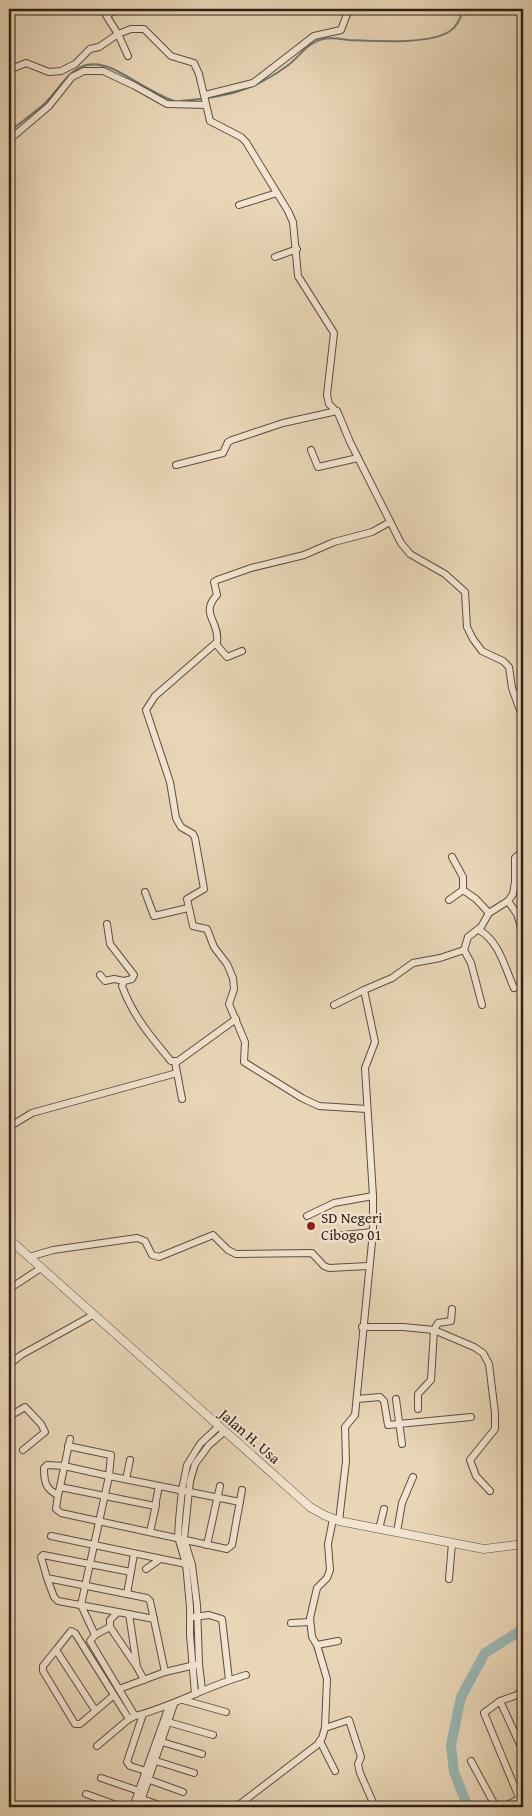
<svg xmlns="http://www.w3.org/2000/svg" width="532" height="1816" font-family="'Gentium Book Plus',serif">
<rect width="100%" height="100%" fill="#e9d6b7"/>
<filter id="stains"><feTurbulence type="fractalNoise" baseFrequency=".004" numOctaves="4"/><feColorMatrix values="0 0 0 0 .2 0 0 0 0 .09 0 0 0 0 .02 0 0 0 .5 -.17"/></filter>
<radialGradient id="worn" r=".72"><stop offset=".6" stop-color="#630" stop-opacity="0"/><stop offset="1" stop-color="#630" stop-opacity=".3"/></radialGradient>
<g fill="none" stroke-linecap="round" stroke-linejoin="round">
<g stroke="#6e7b75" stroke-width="2">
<path d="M181,101C225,97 251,92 287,66C300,57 307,42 323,39C331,37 341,39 349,40C374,41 430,45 450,31C458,26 461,17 463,9"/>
<path d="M9,132C20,123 31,115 42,106C65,85 74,52 113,69C134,79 152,93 174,101"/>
</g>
<path stroke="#98b8b3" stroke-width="10" d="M468,1807L454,1772L451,1745L461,1697L485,1653L523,1629"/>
<g stroke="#5e4e40" stroke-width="8">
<g id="minor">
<path d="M96,9L104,12L118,34L131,29H144L171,56L194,63L199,74L210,121L241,137L246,142L288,211L293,222L298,276L334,333L327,395L329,404L338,413L350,442L401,543L410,554L445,574L465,592L467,627L473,639L482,651L503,661L509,667L512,688L522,716L523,740"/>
<path d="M107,15L113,12L111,9"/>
<path d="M9,70L26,63L49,72L61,71L75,64L90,49L99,47L118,34L128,56"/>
<path d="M205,95L253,83L314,36L341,30L349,9"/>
<path d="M9,140L49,106L72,77L84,71H103L135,86L167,104L206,105"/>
<path d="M239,205L277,193"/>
<path d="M275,257L297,249"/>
<path d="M311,450L318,467L358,458"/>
<path d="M176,465L223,453L228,442L232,440L283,423L337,411"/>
<path d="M216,644L227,657L242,651"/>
<path d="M463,890L476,899L489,913"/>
<path d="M145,892L154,916L188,908"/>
<path d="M449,900L463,890V877L452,857"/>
<path d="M508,901L517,914L523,934"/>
<path d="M107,924L110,944L134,975L132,979L124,981L122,986C133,1016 151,1037 171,1061H178L236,1019"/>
<path d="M479,930C499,941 505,968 514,988"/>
<path d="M464,950L471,963L482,1005"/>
<path d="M100,975L105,981L114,979L124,981"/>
<path d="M334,1005L364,990"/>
<path d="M175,1062L182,1099"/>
<path d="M367,1109L319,1106L302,1098L244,1062L245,1042L229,1004L234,989L233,978L227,964L214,947L207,929L193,926L187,899L204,889L195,838L193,834L181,827L176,818L170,782L146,710L155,696L217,642C220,621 199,614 217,595L214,582L217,580L251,568L304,555L334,542L372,532L390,522"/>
<path d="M9,1127L32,1113L177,1073"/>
<path d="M307,1216L334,1203L373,1196"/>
<path d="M333,1236L373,1232"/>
<path d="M9,1250L16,1246"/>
<path d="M29,1257L53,1250L137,1238L145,1241L152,1255L159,1257L213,1235L228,1250L236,1254L312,1253L324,1266L329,1268L368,1266"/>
<path d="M9,1289L41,1268"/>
<path d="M452,1309L451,1321L438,1323L434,1330L474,1347L483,1353L489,1364L495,1413V1429L470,1460L476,1476L490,1491"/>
<path d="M362,1327H403L434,1330L431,1380L418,1394V1409"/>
<path d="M9,1365L21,1355L93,1315"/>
<path d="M357,1399L380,1397L384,1401L388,1425L471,1417"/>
<path d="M396,1399L402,1444"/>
<path d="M9,1409L15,1413L25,1407L41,1424L45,1432L23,1450"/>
<path d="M68,1446L111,1455L109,1476L64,1466L47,1465L44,1468C44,1481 45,1489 58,1495L60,1487L155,1506L159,1486"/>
<path d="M126,1479L130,1460"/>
<path d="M60,1487L70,1439"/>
<path d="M58,1495L56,1509L61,1513L227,1549L232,1545L242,1490"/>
<path d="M339,1521L346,1461L345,1427L355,1415L373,1232V1196L365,1068L375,1042L364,990L392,978L413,963L440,958L464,950L468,937L481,927L489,913L508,901L513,894L515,882V858L523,851"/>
<path d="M379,1529L384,1509"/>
<path d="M150,1532L156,1505"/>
<path d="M397,1532L402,1503L413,1477"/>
<path d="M51,1536L186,1564"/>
<path d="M207,1545L220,1486"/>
<path d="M146,1569L159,1560"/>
<path d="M131,1572L43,1555L41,1557L47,1578L147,1598L150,1601L165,1672"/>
<path d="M47,1578L54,1597L58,1601L118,1612"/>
<path d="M449,1579L452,1543"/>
<path d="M127,1594L134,1554"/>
<path d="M129,1614L137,1667L144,1680"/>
<path d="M194,1617L209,1615L222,1619L229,1680"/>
<path d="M154,1619L118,1612L110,1620V1627L95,1635L90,1641L135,1716C174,1706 207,1686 246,1675"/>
<path d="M291,1623L310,1622"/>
<path d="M110,1627L135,1664"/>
<path d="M95,1635L81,1605L109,1476L240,1502"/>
<path d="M317,1645L338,1641"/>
<path d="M56,1650L43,1666V1671L75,1724H80L113,1696"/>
<path d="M119,1689L165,1672L195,1665"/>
<path d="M202,1690L199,1664L197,1605L192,1565L184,1539L190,1481L195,1464L209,1445L224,1432"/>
<path d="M519,1693L523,1702"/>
<path d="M195,1694L190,1635V1607L186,1564L178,1537L179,1520L182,1490L187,1465L200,1444L218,1427"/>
<path d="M183,1700L226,1712"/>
<path d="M500,1701L523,1751"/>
<path d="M95,1710L56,1650L71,1631L75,1633L129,1719L135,1716"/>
<path d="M143,1714L127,1762L130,1766L146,1771"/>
<path d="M168,1722L213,1735"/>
<path d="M325,1728L349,1720L361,1757L358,1764L360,1773L375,1807"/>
<path d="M320,1741L335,1771"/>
<path d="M162,1742L202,1754"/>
<path d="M97,1746L129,1719"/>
<path d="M156,1761L194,1773"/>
<path d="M471,1761L496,1807"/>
<path d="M101,1778L139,1791"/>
<path d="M147,1779L183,1792"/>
<path d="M86,1794L122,1807"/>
<path d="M142,1799L165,1807"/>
<path d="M133,1807L169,1706"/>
<path d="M139,1807L174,1704"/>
<path d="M236,1807L317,1745L322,1738L325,1728L327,1679L317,1645L312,1637L310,1618L317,1588L327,1578L330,1570L328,1544L333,1519"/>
<path d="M503,1807L523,1797"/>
<path d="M523,1807L484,1713L500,1701L523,1693"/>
</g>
</g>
<g stroke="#5e4e40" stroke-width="9">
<path id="tertiary" d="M9,1239L310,1507L324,1515L339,1521L484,1549L523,1544"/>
</g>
<use href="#minor" stroke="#f1e4d0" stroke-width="6"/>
<use href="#tertiary" stroke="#f1e4d0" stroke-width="8"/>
</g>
<circle fill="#8f2418" stroke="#f1e4d0" stroke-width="2" cx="311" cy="1226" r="5"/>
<g text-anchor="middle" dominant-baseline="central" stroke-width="4.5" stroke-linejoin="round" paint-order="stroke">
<g font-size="15" fill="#302019" stroke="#f1e4d0" text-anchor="start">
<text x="321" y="1217">SD Negeri<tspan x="321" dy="17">Cibogo 01</tspan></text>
</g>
<g font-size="15" fill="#302019" stroke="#f1e4d0">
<text transform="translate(250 1436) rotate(41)">Jalan H. Usa</text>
</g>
</g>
<rect width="532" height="1816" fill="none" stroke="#e9d6b7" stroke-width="30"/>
<rect x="10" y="10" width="512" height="1796" fill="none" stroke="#302019" stroke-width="2.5"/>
<rect x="15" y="15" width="502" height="1786" fill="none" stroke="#302019"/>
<rect width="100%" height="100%" filter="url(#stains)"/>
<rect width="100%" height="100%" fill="url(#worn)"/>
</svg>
